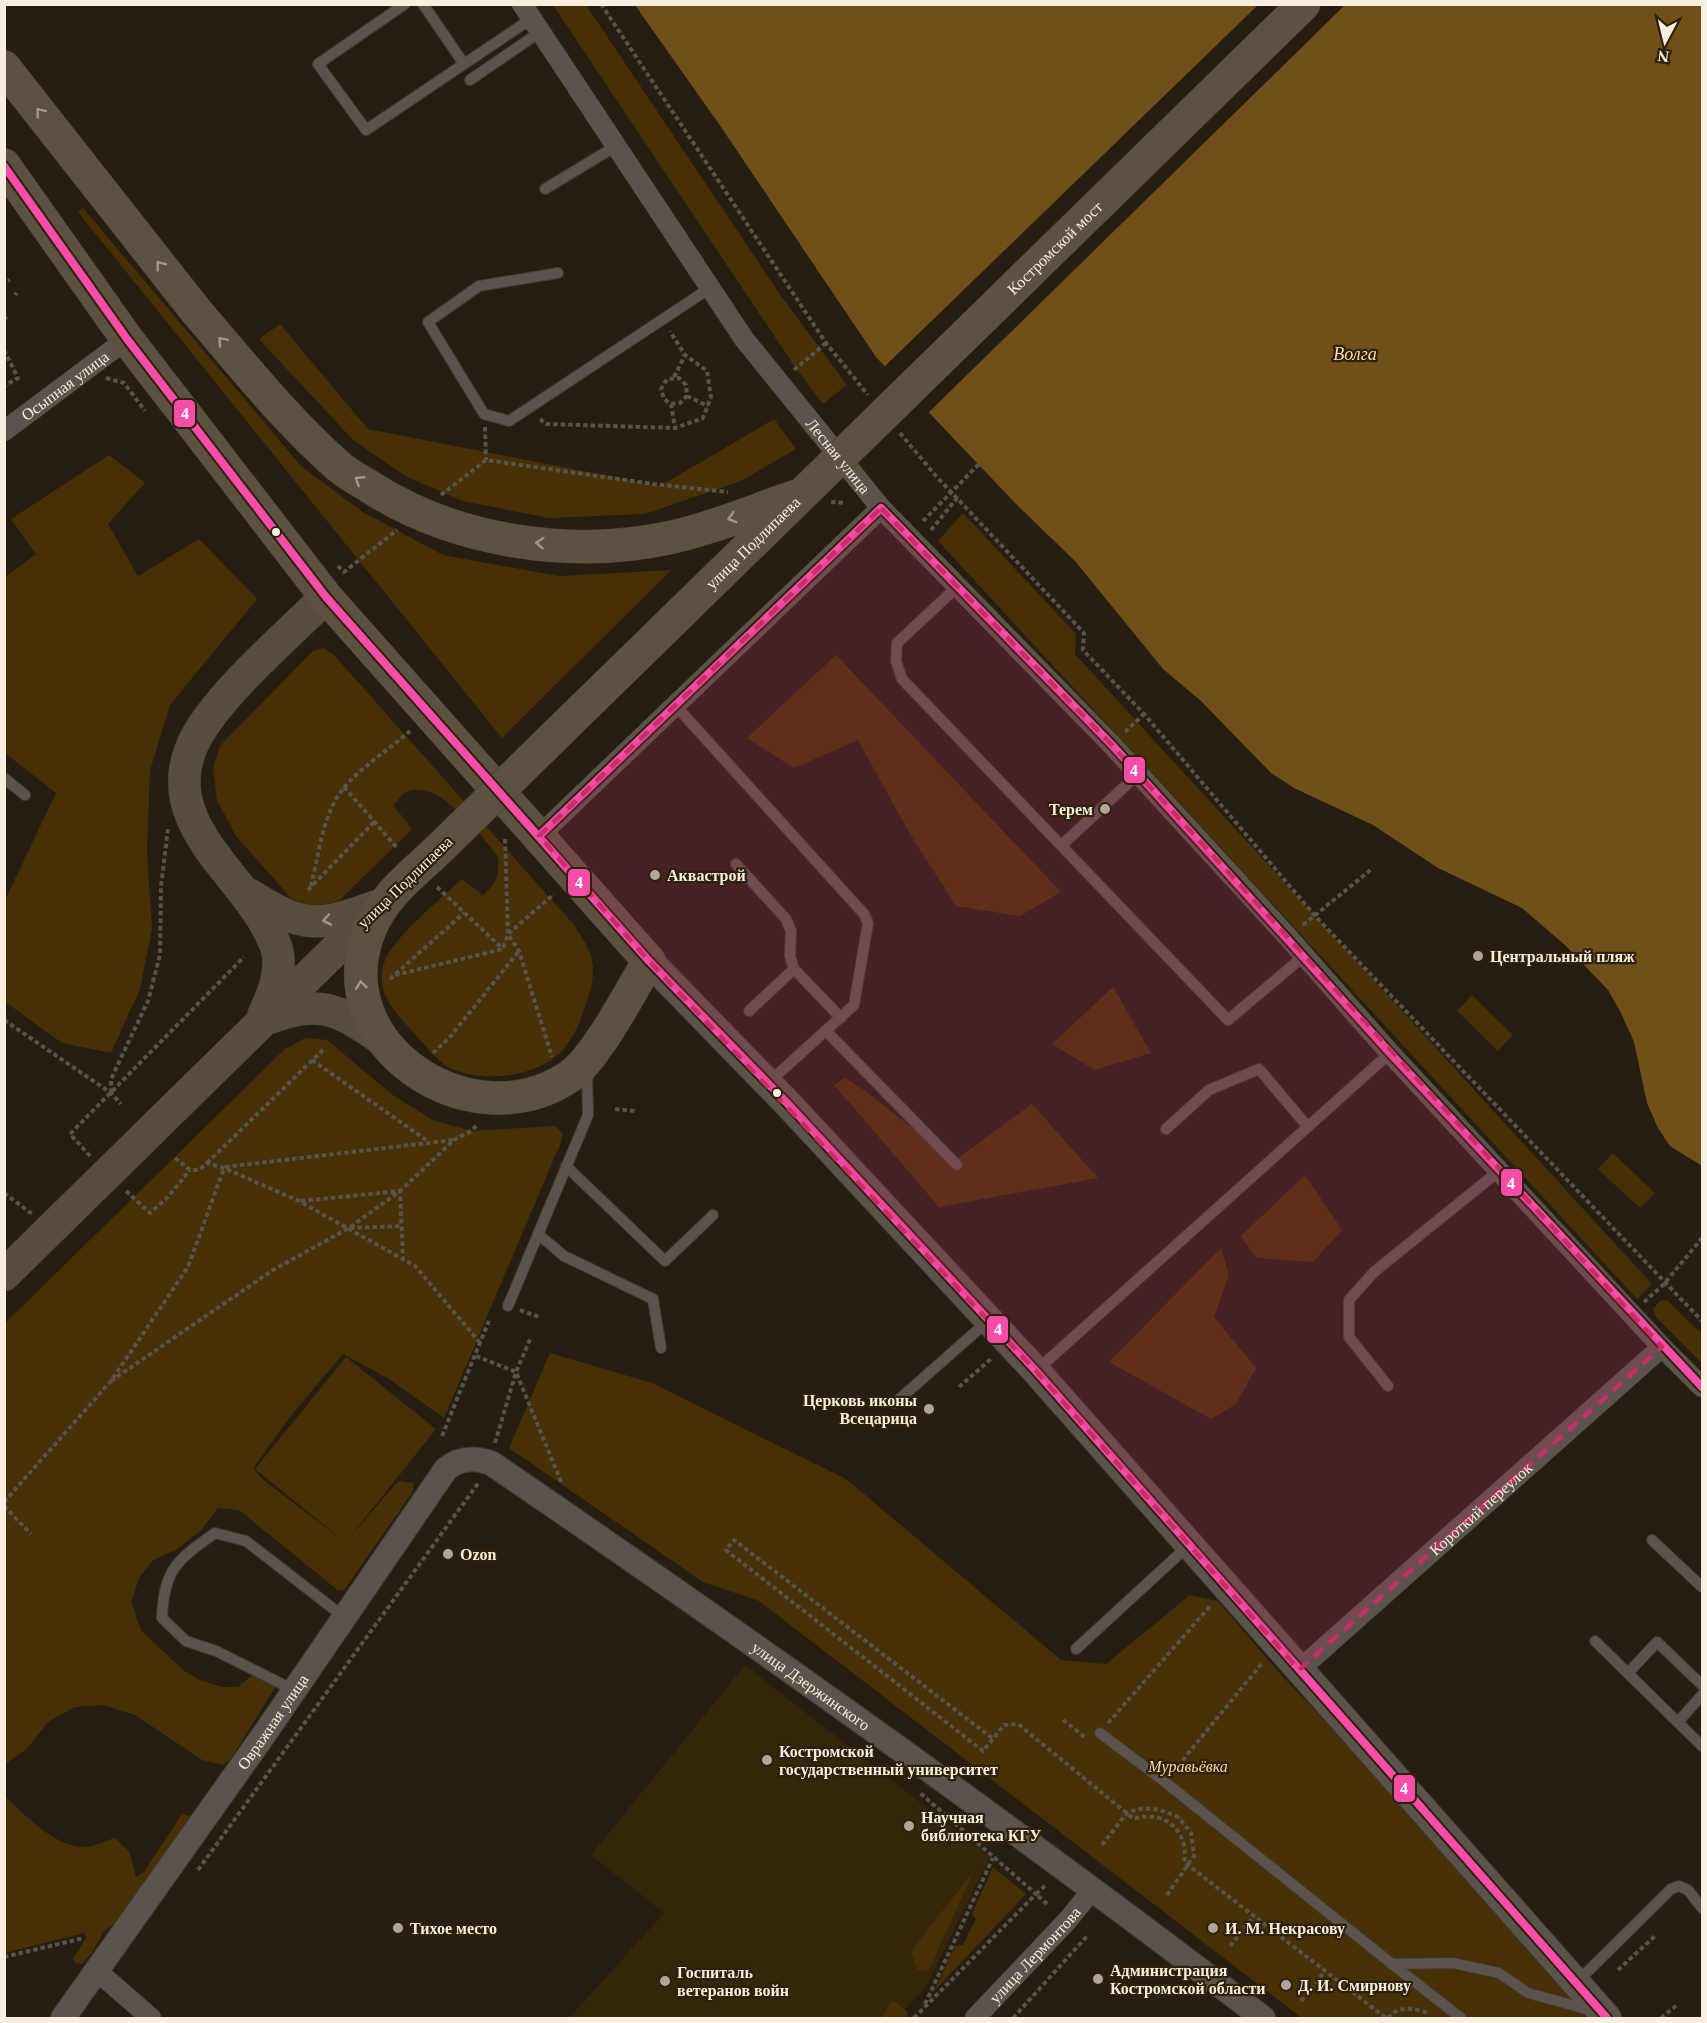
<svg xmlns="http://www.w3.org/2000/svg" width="1707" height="2023" font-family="'Times New Roman',serif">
<rect width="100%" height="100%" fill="#261e12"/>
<path fill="#36260a" d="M745,1665L990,1857L926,1987L897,2018H569L664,1913L591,1855Z"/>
<g fill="#473005">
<path d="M553,5H586L781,296L847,385L823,404L795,367Z"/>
<path d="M83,208L302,467L363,512L443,555L559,576L671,570L502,738L78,212Z"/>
<path d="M280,324L368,429L660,486L774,419L796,449L741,481L645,514L549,518L463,501L407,477L353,440L259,339Z"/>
<path d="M109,455L145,483L108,524L138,576L199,539L257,599L170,705L150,770L147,853L152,929L140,989L111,1053L62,1043L4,1001L5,900L56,793L5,753V577L36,554L11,519Z"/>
<path d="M963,513L1076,634L1075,654L1652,1284L1637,1299L938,541Z"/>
<path d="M324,648L334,655L575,926C580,935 587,944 590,954C596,969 592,984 588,998C582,1018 575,1036 562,1051C536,1078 483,1083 450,1068C437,1062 416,1034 405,1023C388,1006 374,982 386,958C398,933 441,899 462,879L483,895C496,884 500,875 498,857C482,836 437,777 407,792C402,794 397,802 393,805L412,829L338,902L312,906L292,899L236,836L217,800L213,767L220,746L313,651Z"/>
<path d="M836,655L1061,892L1020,916L956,906L910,834L858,740L794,768L747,738Z"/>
<path d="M1113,987L1151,1053L1095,1070L1052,1044Z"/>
<path d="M1472,995L1513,1035L1498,1051L1457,1011Z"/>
<path d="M305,1038L327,1040L394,1096L433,1120L471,1131L555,1126L563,1134L561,1142L444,1418L389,1379L343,1354L293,1413L253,1468L262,1479L345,1542L255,1469L346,1357L436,1429L346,1542L398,1481L414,1483L412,1493L344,1590H338L330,1584L239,1510L218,1508L201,1530L176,1550L153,1560L139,1578L131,1602L141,1630L184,1671L202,1681L223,1687H238L254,1674L277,1684L232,1757L223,1765L202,1760L135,1715L103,1705L75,1707L48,1722L27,1749L5,1764V1323L285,1049Z"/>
<path d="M845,1078L864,1090L954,1161L1032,1104L1098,1178L939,1207L834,1085Z"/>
<path d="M1613,1153L1655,1193L1640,1208L1598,1169Z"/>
<path d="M1305,1175L1342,1230L1313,1262L1256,1258L1241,1236Z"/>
<path d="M1221,1248L1229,1275L1214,1317L1256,1368L1236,1404L1211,1419L1109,1362Z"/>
<path d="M1661,1300H1667L1702,1334V1363L1655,1316L1653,1309Z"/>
<path d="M550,1353L652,1383L846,1479L1061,1660L1106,1664L1190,1595L1218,1601L1275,1668L1604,2018H1302L759,1601L703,1582L509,1448Z"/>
<path d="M4,1796C27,1816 59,1853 92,1846C100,1844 108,1840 115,1838L129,1851L136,1877L144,1872L182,1814L190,1816L187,1828L120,1919L104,1931L93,1951L82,1964L75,1963L73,1959L87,1937L84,1933L5,1953Z"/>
<path d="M993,1867L1026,1894L935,1990L955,1946L963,1945L976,1919L972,1914Z"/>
<path d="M974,1871L928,1972L917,1970L911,1951Z"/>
<path d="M895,2001L908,2012L907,2018H884L883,2015L891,2002Z"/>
</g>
<path fill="#704f18" d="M635,5H1702V1166L1670,1146L1658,1128L1647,1103L1634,1042L1621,1013L1608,990L1565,945L1522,908L1438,868L1373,825L1294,788L1271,773L1201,701L1163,669L1075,561L1019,507L876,357L721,127Z"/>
<path fill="#261e12" d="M1258,5H1345L927,414L883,368Z"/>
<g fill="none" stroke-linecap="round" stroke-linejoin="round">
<g stroke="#413b32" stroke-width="12">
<g id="service">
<path d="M405,4L318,64L366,130L531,19"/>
<path d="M423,4L464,64"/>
<path d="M470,80L540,32"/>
<path d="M545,189L616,146"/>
<path d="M558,273L479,286L428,322L484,414L509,421L710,288"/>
<path d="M957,587L897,643L896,661L902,679L1228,1020L1304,956"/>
<path d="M675,705L864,914L868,923L854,1005L768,1083"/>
<path d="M4,778L25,795"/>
<path d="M1062,845L1138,774"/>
<path d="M736,864L786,919L791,931L790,956L794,969L841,1018"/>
<path d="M749,1011L794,969"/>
<path d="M826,1031L957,1165"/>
<path d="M1166,1129L1209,1090L1259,1069L1308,1127"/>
<path d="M566,1166L665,1261L713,1215"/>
<path d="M538,1234L564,1256L653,1299L661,1348"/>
<path d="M508,1306L588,1115L587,1071"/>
<path d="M1037,1370L1390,1053"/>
<path d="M1388,1386L1349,1337V1300L1374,1272L1499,1171"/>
<path d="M895,1403L989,1320"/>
<path d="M1652,1540L1702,1587"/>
<path d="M1595,1641L1702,1746"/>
<path d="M1076,1649L1188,1546"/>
<path d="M1628,1673L1657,1642L1702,1685"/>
<path d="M294,1690L216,1651L186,1641L162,1618C164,1569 177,1560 215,1533L246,1541L344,1617"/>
<path d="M1678,1722L1702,1695"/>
<path d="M1100,1733L1165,1782L1392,1964L1453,1963L1499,1973L1528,1993L1590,2010"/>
<path d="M1392,1964L1461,2018"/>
<path d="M1577,1982L1671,1889L1679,1886L1688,1890L1702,1908"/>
</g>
</g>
<g stroke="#413b32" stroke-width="21">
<g id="minor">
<path id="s1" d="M522,4L744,339L881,508L1112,745L1287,936L1390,1053L1662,1347L1702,1387"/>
<path id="s2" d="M4,431L127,339"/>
<path d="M539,836L881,508"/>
<path id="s3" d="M1299,1670L1662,1347"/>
<path d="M97,1971L151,2018"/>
<path id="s4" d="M975,2018L1067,1921L1093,1889"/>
</g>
</g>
<g stroke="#413b32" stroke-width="26">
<g id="tertiary">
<path id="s5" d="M63,2018L263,1736L446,1469C460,1458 474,1457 491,1463C753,1642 1011,1825 1263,2018"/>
</g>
</g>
<g stroke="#413b32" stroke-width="30">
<path id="secondary" d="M649,961L788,1104L1036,1371L1607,2018"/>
</g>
<g stroke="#413b32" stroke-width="33">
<g id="primary">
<path d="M250,895C302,928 318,928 377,906"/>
<path d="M263,1016C272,996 281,977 278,955C277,944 270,934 266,925C235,869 160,820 192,746C212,699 289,634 326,597"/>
<path d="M267,1019C317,999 339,1008 381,1039"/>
<path d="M4,1275L382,904"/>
</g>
</g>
<g stroke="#413b32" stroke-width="34">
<g id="trunk">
<path d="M4,67L196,311"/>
<path d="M4,165L127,339L326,597L649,961C631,990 596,1059 570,1076C473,1143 322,1046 370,929C383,896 413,874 438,850"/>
</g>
</g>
<g stroke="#58534b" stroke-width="4" stroke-dasharray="4.5 3" stroke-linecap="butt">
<path d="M601,4L826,343L868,395"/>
<path d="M8,281L10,280"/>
<path d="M15,295L17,293"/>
<path d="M4,316L7,321L4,322"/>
<path d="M4,350L18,378L4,386"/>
<path d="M794,370L826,343"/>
<path d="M674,377L685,355"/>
<path d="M106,378L124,383L145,411"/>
<path d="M687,396L708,406"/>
<path d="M671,404L680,403L687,396L686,385L679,378L667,379L661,389L664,399L671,404L675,428"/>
<path d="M540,419L546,424L675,428L703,418L711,397L707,371L685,355L670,331"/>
<path d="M485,427L486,460"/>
<path d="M900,433L936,476L1084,633L1083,650L1144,714L1316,917L1702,1321"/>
<path d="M441,495L486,460L653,484L728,492"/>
<path d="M831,502L846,503"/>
<path d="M923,521L979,464"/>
<path d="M931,530L957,498"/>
<path d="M338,566L344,572L397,530"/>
<path d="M1125,732L1144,714"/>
<path d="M344,787L398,849"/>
<path d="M505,839L508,934L519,951L552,1057"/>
<path d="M311,886C319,855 322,815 343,789C355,772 392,747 410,731"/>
<path d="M437,887L503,949"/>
<path d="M308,890L375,821"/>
<path d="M1303,925L1373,868"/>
<path d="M395,975L503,949L508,934L554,894"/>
<path d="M390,979L464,913"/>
<path d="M4,1020L111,1093L121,1104"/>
<path d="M433,1053L450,1037L519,951"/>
<path d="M312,1060L429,1142"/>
<path d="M111,1093V1079L148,1001L160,955L161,886L168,829"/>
<path d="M615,1109L635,1111"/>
<path d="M90,1156L70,1134L244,957"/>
<path d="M175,1158L190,1170H199L207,1163L224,1168L299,1201L415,1266L481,1344"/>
<path d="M207,1163L325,1048"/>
<path d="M225,1167L453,1140"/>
<path d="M126,1191L150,1213L167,1198L190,1170"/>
<path d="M4,1193L32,1214"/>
<path d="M301,1201L400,1191L403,1258"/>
<path d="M350,1228L401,1226"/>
<path d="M1644,1302L1664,1284L1702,1238"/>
<path d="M520,1310L539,1317"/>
<path d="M476,1356L516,1372L562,1484"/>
<path d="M111,1381L273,1270L349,1228L400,1191L454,1140L471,1131L476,1126"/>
<path d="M959,1387L992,1358"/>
<path d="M442,1436L490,1318"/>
<path d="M495,1443L516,1372L531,1337"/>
<path d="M4,1502L111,1381L188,1267L224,1168"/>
<path d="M4,1506L31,1534"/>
<path d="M1063,1720L1086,1738"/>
<path d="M1108,1723L1211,1605"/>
<path d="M992,1738L734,1540L726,1550L983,1751L1004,1725L1018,1724L1134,1819C1163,1809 1190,1831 1184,1862L1386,2018"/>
<path d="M1173,1772L1263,1662"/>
<path d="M1102,1845L1127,1813C1145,1805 1161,1809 1178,1817L1181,1814"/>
<path d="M198,1870L479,1482"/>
<path d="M1167,1895L1194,1856L1191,1833L1178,1817"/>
<path d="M1047,1904L1036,1894L1047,1884"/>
<path d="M1230,1946L1254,1916"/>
<path d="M4,1957L84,1938"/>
<path d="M1618,1970L1655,1936"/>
<path d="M1301,2001L1325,1971"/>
<path d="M925,2004L993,1858"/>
<path d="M914,2018L1036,1894L919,1792"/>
<path d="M1013,2018L1087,1936"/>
<path d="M1388,2018C1399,2005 1414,2008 1428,2013"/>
<path d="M1661,2018L1677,2005"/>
</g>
<use href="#service" stroke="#5a544c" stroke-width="10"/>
<use href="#minor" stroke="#5a544c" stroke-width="20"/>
<use href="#tertiary" stroke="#5a544c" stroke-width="24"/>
<use href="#secondary" stroke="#5a544c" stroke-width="28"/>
<use href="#primary" stroke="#584e40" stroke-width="32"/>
<use href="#trunk" stroke="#5d5241" stroke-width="33"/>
<g stroke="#413b32" stroke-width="34" stroke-linecap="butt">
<g id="trunk-bridge">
<path d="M196,311C241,363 285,419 337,465C346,473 357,479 367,485C452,541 568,559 668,538C711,529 755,510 797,496"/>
<path id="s6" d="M438,850L1304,4"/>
</g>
</g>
<use href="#trunk-bridge" stroke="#5d5241" stroke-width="33"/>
<g stroke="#2e200a" stroke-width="12">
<g id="bus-1">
<path d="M4,166L127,339L326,597L649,961L788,1104L1036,1371L1607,2018"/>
<path d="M539,836L881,508L1112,745L1390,1053L1702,1387"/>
</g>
</g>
<use href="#bus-1" stroke="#f54da8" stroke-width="8"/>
</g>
<defs><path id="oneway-chevron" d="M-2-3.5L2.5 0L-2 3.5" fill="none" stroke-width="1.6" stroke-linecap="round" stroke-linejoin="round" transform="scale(1.5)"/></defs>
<g stroke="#a39989">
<use href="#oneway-chevron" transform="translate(40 112) rotate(-128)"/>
<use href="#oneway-chevron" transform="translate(160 265) rotate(-128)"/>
<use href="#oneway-chevron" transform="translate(222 341) rotate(-131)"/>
<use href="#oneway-chevron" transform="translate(359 480) rotate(-147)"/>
<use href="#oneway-chevron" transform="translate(732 518) rotate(163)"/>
<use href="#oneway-chevron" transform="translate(540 543) rotate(-176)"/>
<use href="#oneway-chevron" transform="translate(361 985) rotate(-97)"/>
</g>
<use stroke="#a09688" href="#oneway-chevron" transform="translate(327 920) rotate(170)"/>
<path fill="#c72e68" fill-opacity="0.2" stroke="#c72e68" stroke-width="4.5" stroke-dasharray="12 8" stroke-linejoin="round" d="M881,508L1112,745L1662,1347L1299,1670L1036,1371L649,961L539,836Z"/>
<g fill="#f8efe1" stroke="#2e200a" stroke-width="2">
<circle cx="276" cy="532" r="5"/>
<circle cx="777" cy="1093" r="5"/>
</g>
<g fill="#aea699" stroke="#2e200a" stroke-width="2">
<circle cx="1105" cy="809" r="6"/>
<circle cx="655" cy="875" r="6"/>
<circle cx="1478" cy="956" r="6"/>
<circle cx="929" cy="1409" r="6"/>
<circle cx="448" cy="1554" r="6"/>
<circle cx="767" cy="1760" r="6"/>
<circle cx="909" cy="1826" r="6"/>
<circle cx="398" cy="1928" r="6"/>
<circle cx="1213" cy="1928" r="6"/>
<circle cx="1098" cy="1979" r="6"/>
<circle cx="665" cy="1981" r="6"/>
<circle cx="1286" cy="1985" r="6"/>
</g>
<g text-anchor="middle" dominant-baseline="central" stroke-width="4.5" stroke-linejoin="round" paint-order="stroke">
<g font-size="16" fill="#f8efe1" stroke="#2e200a">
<text stroke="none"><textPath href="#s6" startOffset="862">Костромской мост</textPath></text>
<text stroke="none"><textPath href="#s2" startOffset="76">Осыпная улица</textPath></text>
<text stroke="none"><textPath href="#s1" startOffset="552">Лесная улица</textPath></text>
<text stroke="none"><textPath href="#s6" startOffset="440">улица Подлипаева</textPath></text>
<text transform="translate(405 882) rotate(-44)">улица Подлипаева</text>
<text stroke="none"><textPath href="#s3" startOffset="243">Короткий переулок</textPath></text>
<text stroke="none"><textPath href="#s5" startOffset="1107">улица Дзержинского</textPath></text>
<text stroke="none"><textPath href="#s5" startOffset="363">Овражная улица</textPath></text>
<text stroke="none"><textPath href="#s4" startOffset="87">улица Лермонтова</textPath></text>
</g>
<g font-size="16" font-weight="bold" fill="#f8efe1" stroke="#2e200a" text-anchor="start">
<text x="1093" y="809" text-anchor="end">Терем</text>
<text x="667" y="875">Аквастрой</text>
<text x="1490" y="956">Центральный пляж</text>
<text x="917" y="1400" text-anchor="end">Церковь иконы<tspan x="917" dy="18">Всецарица</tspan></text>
<text x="460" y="1554">Ozon</text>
<text x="779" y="1751">Костромской<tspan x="779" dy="18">государственный университет</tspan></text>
<text x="921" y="1817">Научная<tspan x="921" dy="18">библиотека КГУ</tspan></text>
<text x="410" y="1928">Тихое место</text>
<text x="1225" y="1928">И. М. Некрасову</text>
<text x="1110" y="1970">Администрация<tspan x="1110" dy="18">Костромской области</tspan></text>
<text x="677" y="1972">Госпиталь<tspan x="677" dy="18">ветеранов войн</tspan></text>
<text x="1298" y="1985">Д. И. Смирнову</text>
</g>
<g font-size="16" font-style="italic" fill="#f8d7a9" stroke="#2e200a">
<text x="1188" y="1766">Муравьёвка</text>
</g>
<g font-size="18" font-style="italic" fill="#fddcae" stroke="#2e200a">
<text x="1355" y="354">Волга</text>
</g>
</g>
<g stroke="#2e200a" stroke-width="2">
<rect x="173" y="399" width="23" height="29" rx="6" fill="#f54da8"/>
<rect x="1123" y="756" width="23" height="28" rx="6" fill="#f54da8"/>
<rect x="567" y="868" width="24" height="29" rx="6" fill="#f54da8"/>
<rect x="1500" y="1168" width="23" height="29" rx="6" fill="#f54da8"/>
<rect x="986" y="1315" width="23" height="29" rx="6" fill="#f54da8"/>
<rect x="1393" y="1774" width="23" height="29" rx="6" fill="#f54da8"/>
</g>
<g font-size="16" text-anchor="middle" font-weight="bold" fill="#fff">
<text x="185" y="419">4</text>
<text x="1134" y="776">4</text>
<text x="579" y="888">4</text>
<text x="1511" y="1189">4</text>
<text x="998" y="1335">4</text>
<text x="1404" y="1794">4</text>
</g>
<rect width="1707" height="2023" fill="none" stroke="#f8efe1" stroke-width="12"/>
<g transform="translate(1665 42) rotate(187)" stroke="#2e200a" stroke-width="4.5" paint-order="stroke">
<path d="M0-4.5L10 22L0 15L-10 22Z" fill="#f8efe1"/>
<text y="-9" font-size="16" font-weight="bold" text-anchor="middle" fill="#f8efe1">N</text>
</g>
</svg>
